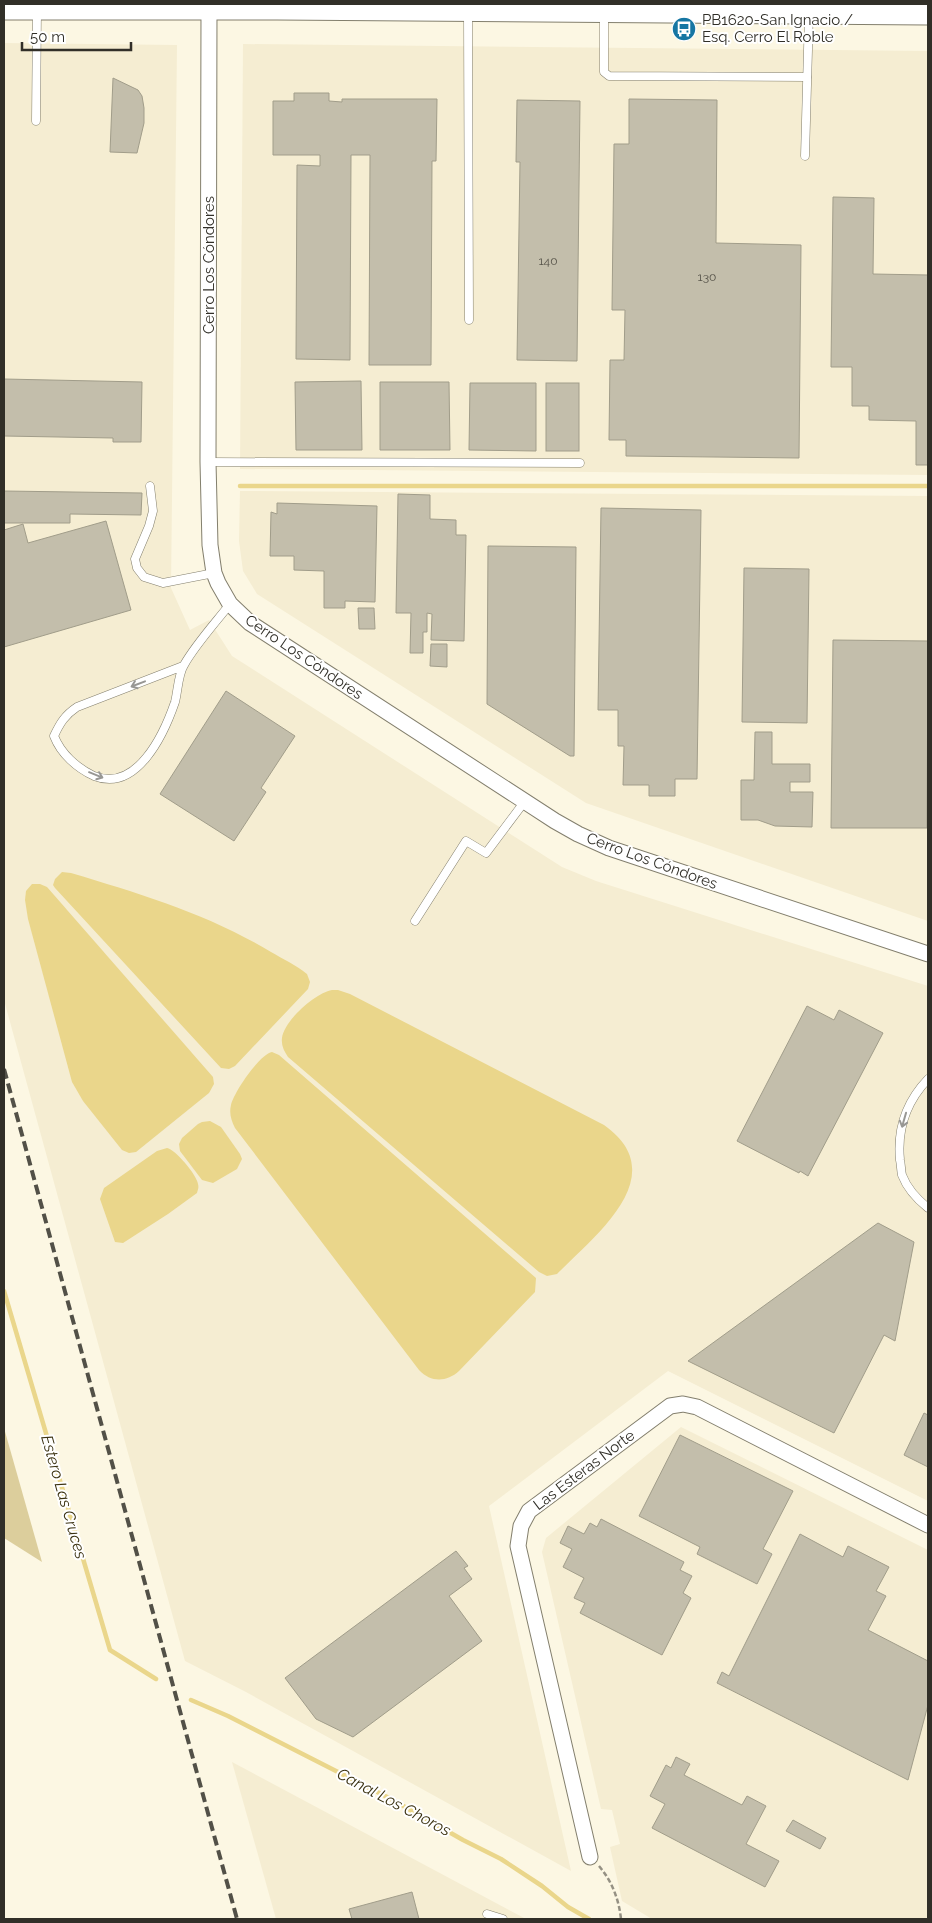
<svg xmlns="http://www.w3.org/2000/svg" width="932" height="1923" font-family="Raleway,sans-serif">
<rect width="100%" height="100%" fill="#fcf7e3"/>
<g fill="#f5edd2">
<path d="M4,43L177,45L171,588L190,630L209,620L232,656L562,867L596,881L928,986V1501L668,1371L489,1506L571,1871L246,1692L185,1661L4,1000Z"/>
<path d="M243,44L928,51V475L240,469Z"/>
<path d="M240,491L928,496V921L586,803L257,594L243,571L239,541Z"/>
<path d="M681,1427L928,1550V1919H652L622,1901L610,1847L620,1844L612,1810L601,1809L542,1552L546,1538Z"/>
<path d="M232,1762L526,1919H276Z"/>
</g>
<path fill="#dcce9c" d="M4,1428L42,1562L4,1538Z"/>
<g fill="#ead68b">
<path d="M62,872L71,873C141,894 208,914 271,952C283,959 296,965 307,974L310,982L308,989L235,1066L229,1069L221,1068L55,888L53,885L55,879Z"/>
<path d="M32,884H40L47,887L213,1077L214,1084L209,1093L136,1152L129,1153L122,1150L83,1101L72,1082L28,919L25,900L26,891Z"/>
<path d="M332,990H338L350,994L604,1125C675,1175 594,1236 557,1274L547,1276L539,1272L288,1057C284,1051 281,1045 282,1038C284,1021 315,993 332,990Z"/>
<path d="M272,1052L279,1055L536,1278L535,1292L459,1371C447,1382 431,1383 419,1370L235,1128C231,1120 229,1113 231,1105C234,1092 260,1054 272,1052Z"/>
<path d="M210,1121L221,1127L240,1154L242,1159L237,1169L213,1183L202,1180L180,1151L179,1144L182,1138L198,1124L202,1122Z"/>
<path d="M167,1148C175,1149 197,1175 198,1184C199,1188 198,1189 197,1193L168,1214L123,1243L115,1242L100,1199L104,1188L157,1151Z"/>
</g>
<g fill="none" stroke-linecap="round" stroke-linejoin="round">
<g stroke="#ead68b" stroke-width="4.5">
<path d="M240,486H928"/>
<path d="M4,1291L110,1650L156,1679"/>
<path d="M191,1700L228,1716L391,1799L463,1840L501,1859L542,1886L568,1907L589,1919"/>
</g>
</g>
<g fill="#c3beab" stroke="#a19d8a">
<path d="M113,78L138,90L142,96L144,108V123L137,153L110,152Z"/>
<path d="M294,93H329V101L342,102V99H437L436,161H432L431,365H369L370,155H351L350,360L296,359L297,165L320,166V155H273V101H294Z"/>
<path d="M629,99L717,100L716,243L801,245L799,458L626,456V440H609L610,360H624L625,310H612L614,144H629Z"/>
<path d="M517,100L580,101L577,361L517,360L520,162H516Z"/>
<path d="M833,197L874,198L873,274L928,275V465H916V421L869,420V406H852V367H831Z"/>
<path d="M4,379L142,382L141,442H113V438L4,436Z"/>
<path d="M361,381L362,450H296L295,382Z"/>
<path d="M380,382H449L450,450H380Z"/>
<path d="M470,383H536V451L469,450Z"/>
<rect x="546" y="383" width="33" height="68"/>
<path d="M4,491L142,493L141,515L70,514V523H4Z"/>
<path d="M398,494L430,495V519L456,520V535H466L464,641L431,640L432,614L427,613V632H423V653H410L411,613H396Z"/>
<path d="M277,503L377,506L375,602L345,601V608H324V571L294,570V556H270L271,512L277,514Z"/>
<path d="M601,508L701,510L697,779H675V796H649V785H623L624,746H618V710H598Z"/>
<path d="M106,521L131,610L4,647V530L23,524L28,543Z"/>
<path d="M488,546L576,547L574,756H570L487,704Z"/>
<path d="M744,568L809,569L807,723L742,722Z"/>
<path d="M358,608H374L375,629H359Z"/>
<path d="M833,640L928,641L927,828H831Z"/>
<path d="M431,644H447V667L430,666Z"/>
<path d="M226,691L295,736L261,788L266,792L234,841L160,794Z"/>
<path d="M755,732H772V764H810V782H790V792H813L812,827L775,826L758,820H741V780H754Z"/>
<path d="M807,1006L834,1020L839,1010L883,1033L808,1176L800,1171L799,1173L737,1141Z"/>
<path d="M878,1223L914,1242L895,1341L884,1335L834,1433L688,1361Z"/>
<path d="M924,1413L928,1415V1467L904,1455Z"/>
<path d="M680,1435L793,1491L763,1549L772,1554L757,1584L697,1554L700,1547L639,1516Z"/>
<path d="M601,1519L684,1562L680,1570L692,1576L683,1593L691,1598L662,1655L580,1613L585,1603L574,1598L584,1578L563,1567L572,1549L560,1543L568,1526L584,1534L590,1523L597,1527Z"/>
<path d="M800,1534L843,1557L848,1546L889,1567L876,1591L886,1596L868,1630L928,1661V1705L908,1780L717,1683L722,1672L729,1676Z"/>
<path d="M456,1551L468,1566L464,1568L472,1579L449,1596L482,1641L353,1737L316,1719L285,1678Z"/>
<path d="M676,1757L690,1764L684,1775L742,1805L747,1796L766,1806L746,1844L779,1861L765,1887L652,1828L665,1804L650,1796L666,1765L671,1768Z"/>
<path d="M793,1820L826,1838L820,1849L786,1831Z"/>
<path d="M412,1892L419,1919H352L349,1909Z"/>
</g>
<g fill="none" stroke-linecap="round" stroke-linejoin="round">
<g stroke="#837f6d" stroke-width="9">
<g id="lane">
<path d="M468,12L469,320"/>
<path d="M604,13V72L609,76L807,77"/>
<path d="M36,121L37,10"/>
<path d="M805,156L809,14"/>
<path d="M208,462L580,463"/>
<path d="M150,486L153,511L149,526L135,559L137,568L144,577L163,583L214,573"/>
<path d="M183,666L77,707C65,715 60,723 54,736C61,754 77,768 94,776C137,793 164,734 175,702C178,690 178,675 184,665C195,645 216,622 230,604"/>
<path d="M415,921L466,841L486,853L525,801"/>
<path d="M928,1079C907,1101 897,1129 900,1160C901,1164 901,1171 902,1175C907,1188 918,1200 928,1208"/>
<path d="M487,1914L503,1919"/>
</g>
</g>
<g stroke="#837f6d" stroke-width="17">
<g id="street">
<path d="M209,9L208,462L210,545L214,573L218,583L230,604L250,623L555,821L578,834L609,848L928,954"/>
<path d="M590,1857L518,1546L521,1526L529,1511L670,1406L683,1404L697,1407L928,1525"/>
</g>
</g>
<g stroke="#837f6d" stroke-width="23">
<path id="secondary" d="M4,9H277L928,14"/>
</g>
<path stroke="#959184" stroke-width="2.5" stroke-dasharray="5 2.5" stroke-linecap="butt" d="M599,1866C612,1881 619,1900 621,1919"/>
<use href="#lane" stroke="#fff" stroke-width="8"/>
<use href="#street" stroke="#fff" stroke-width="15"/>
<use href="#secondary" stroke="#fff" stroke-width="21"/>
<path stroke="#525047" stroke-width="4" stroke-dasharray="10 5" stroke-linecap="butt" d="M4,1069L237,1919"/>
</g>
<defs><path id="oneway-shaft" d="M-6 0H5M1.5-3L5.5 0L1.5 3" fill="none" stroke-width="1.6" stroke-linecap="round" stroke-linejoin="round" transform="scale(1.25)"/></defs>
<g stroke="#989794">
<use href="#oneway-shaft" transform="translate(138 684) rotate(159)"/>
<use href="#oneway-shaft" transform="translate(96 775) rotate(22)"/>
<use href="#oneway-shaft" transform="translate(904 1120) rotate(106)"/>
</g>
<defs>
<g id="bus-disc" transform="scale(1.25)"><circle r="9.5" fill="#1676a3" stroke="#fff"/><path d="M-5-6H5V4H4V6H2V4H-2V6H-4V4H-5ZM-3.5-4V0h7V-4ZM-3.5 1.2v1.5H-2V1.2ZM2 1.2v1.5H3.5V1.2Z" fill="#fff"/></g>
</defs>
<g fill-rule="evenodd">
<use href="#bus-disc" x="684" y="29"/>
</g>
<g text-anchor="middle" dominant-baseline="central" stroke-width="4" stroke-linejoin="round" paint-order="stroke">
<g font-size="12" fill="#565349">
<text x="548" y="261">140</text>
<text x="707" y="277">130</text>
</g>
<g font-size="15" fill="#312f28" stroke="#fff" text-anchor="start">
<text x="702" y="20">PB1620-San Ignacio /<tspan x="702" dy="17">Esq. Cerro El Roble</tspan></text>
</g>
<g font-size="15" fill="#312f28" stroke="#fff">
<text transform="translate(209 265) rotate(-90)">Cerro Los Cóndores</text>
<text transform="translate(304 657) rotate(34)">Cerro Los Cóndores</text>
<text transform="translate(652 861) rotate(20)">Cerro Los Cóndores</text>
<text transform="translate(584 1470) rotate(-37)">Las Esteras Norte</text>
</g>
<g font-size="16" font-style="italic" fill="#3a3110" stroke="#fff">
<text transform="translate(64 1497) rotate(74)">Estero Las Cruces</text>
<text transform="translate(394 1802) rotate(28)">Canal Los Choros</text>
</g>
</g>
<rect width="932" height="1923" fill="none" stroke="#312f28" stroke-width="10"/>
<path d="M22 42v8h109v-8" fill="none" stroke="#312f28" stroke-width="2.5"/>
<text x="30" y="42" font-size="15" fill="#312f28" stroke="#ffffff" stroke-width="4" paint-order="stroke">50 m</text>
</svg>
